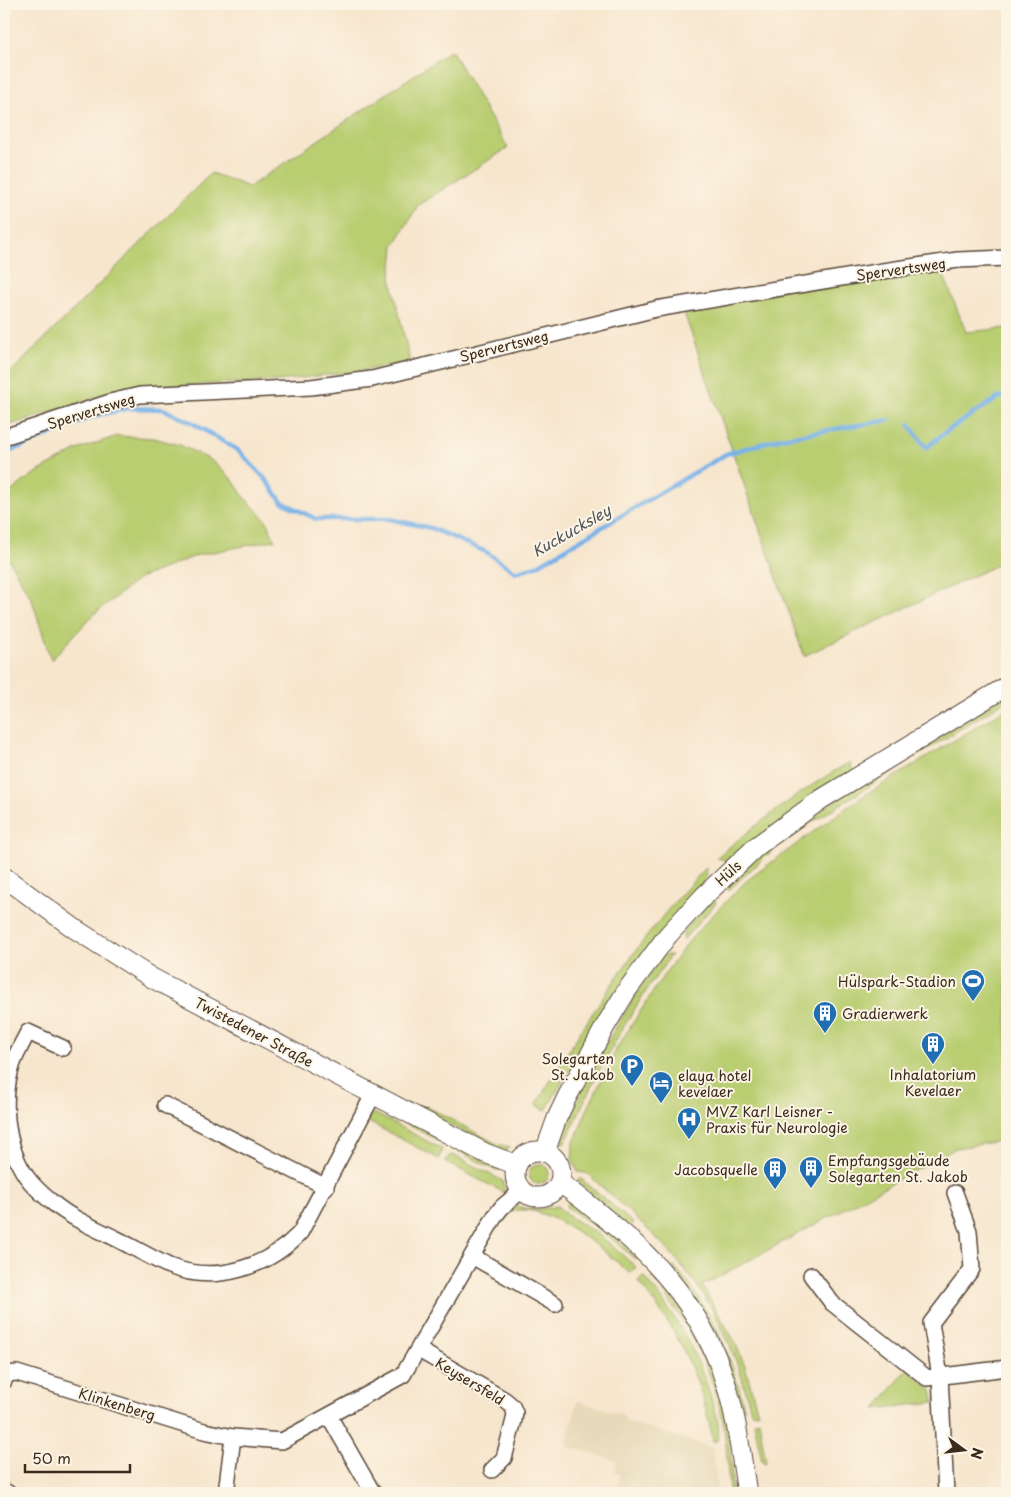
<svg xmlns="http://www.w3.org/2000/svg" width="1011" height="1497" font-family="'Playpen Sans',sans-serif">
<rect width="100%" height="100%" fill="#fcf5e5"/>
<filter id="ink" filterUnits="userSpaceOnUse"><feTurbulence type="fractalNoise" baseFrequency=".02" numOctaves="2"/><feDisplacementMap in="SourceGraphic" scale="10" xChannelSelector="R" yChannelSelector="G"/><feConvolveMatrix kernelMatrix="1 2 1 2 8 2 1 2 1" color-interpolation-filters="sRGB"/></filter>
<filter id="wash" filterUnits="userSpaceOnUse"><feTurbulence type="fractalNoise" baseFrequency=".0096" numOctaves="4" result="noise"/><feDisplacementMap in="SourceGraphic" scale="20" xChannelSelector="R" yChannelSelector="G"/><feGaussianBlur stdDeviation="1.12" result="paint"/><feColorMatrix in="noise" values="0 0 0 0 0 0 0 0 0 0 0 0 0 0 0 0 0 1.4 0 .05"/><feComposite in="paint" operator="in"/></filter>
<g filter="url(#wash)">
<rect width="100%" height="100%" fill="#f7e6ce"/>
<path fill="#e7daba" d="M577,1401L622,1414L627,1422L713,1448L718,1493H618L619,1474L614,1472L617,1461L566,1446Z"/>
<g fill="#b9cd71" stroke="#7a7c48">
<path d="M451,50L508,148L418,205L394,246L391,278L410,362L366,370L278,381L147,387L95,398L4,427V379L211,173L249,187Z"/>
<path d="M939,263L966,332L1007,328V560L804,656L681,304Z"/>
<path d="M117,436L154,438L180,445L211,460L232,479L244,497L267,521L275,540L198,555L140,578L94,614L51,660L32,600L4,551V497L32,475L77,450Z"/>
<path d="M1007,694V700L915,757L910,755Z"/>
<path d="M1007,708V1117L1002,1118L1005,1140L956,1148L702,1286L734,1340L745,1366L758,1413L751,1412C740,1365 723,1322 695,1283C666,1242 626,1210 590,1176L585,1173L578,1172L572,1160L573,1145L587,1110L618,1046L663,976L686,945L704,924L746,881L857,800Z"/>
<path d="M905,758L906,763L806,826L767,855L729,890L723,888L764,851L825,807Z"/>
<path d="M850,762L853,771L734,857L726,860L716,858C758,823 802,789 850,762Z"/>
<path d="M706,868L707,874L704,884L586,1042L546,1110L536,1105C586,1021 637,938 706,868Z"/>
<path d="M714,897L716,903L683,940V932Z"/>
<path d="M667,955H671C630,1012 596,1071 569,1135L564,1143H561C584,1076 622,1013 663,956Z"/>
<path d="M426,1106L497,1144L510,1147L506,1152L500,1151L424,1111Z"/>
<path d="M385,1110L500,1168V1170H495L381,1111Z"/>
<path d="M374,1113L442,1149L439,1159L365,1120Z"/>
<path d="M450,1155L455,1156L503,1181L505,1193L445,1162Z"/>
<circle cx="539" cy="1174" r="10"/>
<path d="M580,1178L633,1223L630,1228L578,1182Z"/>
<path d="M568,1201L608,1230L636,1257V1260L604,1232L568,1208L566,1207Z"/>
<path d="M513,1204C528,1212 542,1209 557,1206L567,1215L601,1236L636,1267L630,1274C610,1254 534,1192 507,1215Z"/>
<path d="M674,1266C711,1307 732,1356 745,1410L741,1407C728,1357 708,1311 674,1270Z"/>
<path d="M644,1276C676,1315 699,1355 713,1404C717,1415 721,1429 717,1441H713C702,1380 678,1329 638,1282Z"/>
<path d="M652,1277C665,1284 671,1296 679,1308C707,1350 725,1397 730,1447C732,1462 732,1478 732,1493H729C728,1471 727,1450 724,1428C715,1372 686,1321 652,1277Z"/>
<path d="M907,1369L932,1390L935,1402L876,1409Z"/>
<path d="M759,1420L766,1463L762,1462L754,1422Z"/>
</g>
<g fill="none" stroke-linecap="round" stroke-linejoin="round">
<g stroke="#77b2e8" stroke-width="4.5">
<path d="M909,424L926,448L947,431L998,398L1007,395"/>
<path d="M4,454L94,416L128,408L163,409L191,422L239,451L267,481L282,502L316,519H389L431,528L486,552L516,572L536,566L726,454L781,438L889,420"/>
</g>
</g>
</g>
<g filter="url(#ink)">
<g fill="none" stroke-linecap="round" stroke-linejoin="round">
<g stroke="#574638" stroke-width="18">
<g id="minor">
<path d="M4,437L110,402L140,395L311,387L372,379L656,309L883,271L958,260L1007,258"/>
<path d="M63,1048L28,1032C23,1042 17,1052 13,1063C1,1097 5,1145 26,1176C33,1186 43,1195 53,1203C71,1218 94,1228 115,1238C133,1247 151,1258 169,1266C216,1285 267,1267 300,1233L373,1095"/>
<path d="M165,1105L326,1187"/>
<path d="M472,1256L555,1304"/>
<path d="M811,1275L832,1303L927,1378L1007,1368"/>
<path d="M419,1350L505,1400L512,1406L515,1413L514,1420L504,1458L492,1470"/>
<path d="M4,1381C6,1374 11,1373 17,1373L204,1431L233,1437L226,1493"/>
<path d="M329,1416L373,1493"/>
<path d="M233,1437L282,1441L403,1375L495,1216L502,1207L522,1190"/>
<path d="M4,1491L8,1493"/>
<path d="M946,1493L940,1376L931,1323L972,1269L969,1231L955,1193"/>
</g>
</g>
<g stroke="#574638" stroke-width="21">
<g id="tertiary">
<path d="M4,877L75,929L152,978L485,1153L517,1165"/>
<circle cx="538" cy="1174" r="23"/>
<path d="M545,1152L557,1118L567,1097L607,1023L627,990L668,935L704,896L757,846L820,800L1007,686"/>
<path d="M560,1183C578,1195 594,1209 611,1223C664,1266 704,1315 725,1381C737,1417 741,1456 747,1493"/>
</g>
</g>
<use href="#minor" stroke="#fff" stroke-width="15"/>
<use href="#tertiary" stroke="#fff" stroke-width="19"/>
</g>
</g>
<defs>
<g id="stadium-pin" transform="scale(1.25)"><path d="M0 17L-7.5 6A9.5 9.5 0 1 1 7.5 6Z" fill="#1f6fb2" stroke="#fcf5e5"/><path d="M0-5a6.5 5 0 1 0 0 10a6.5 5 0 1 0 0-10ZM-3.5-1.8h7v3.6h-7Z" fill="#fff"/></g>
<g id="building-pin" transform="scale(1.25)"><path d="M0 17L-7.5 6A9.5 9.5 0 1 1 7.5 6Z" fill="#1f6fb2" stroke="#fcf5e5"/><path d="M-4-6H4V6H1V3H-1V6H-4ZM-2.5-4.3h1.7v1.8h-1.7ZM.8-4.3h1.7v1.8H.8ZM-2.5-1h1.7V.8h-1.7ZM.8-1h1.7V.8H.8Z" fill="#fff"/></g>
<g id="parking-pin" transform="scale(1.25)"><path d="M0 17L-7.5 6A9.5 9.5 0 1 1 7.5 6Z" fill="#1f6fb2" stroke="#fcf5e5"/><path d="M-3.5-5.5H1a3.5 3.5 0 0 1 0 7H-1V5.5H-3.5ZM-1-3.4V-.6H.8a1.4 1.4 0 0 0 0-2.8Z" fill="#fff"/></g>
<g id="hotel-pin" transform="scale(1.25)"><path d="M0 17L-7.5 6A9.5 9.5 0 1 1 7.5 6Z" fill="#1f6fb2" stroke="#fcf5e5"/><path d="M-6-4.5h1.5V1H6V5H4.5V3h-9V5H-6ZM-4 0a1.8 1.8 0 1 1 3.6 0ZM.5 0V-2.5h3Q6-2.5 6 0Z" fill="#fff"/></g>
<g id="hospital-pin" transform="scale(1.25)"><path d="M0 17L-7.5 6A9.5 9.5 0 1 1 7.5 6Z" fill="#1f6fb2" stroke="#fcf5e5"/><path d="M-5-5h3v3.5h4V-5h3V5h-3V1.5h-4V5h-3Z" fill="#fff"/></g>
</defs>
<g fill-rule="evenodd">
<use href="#stadium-pin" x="973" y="981"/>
<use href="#building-pin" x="825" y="1013"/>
<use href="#building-pin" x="933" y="1044"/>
<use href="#parking-pin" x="632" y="1066"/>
<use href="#hotel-pin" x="661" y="1083"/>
<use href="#hospital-pin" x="689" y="1119"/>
<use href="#building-pin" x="811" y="1168"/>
<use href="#building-pin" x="775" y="1169"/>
</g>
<g text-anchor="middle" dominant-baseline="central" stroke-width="4" stroke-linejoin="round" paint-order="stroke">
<g font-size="14" fill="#3b2a1e" stroke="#fcf5e5">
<text transform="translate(901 269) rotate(-8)">Spervertsweg</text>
<text transform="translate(504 346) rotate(-14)">Spervertsweg</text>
<text transform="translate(91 411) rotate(-17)">Spervertsweg</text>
<text transform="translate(728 873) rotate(-43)">Hüls</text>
<text transform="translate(254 1032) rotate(28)">Twistedener Straße</text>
<text transform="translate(470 1381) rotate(31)">Keysersfeld</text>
<text transform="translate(117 1404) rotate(17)">Klinkenberg</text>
</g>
<g font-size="14" fill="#3b2a1e" stroke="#fcf5e5" text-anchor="start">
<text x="956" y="981" text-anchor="end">Hülspark-Stadion</text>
<text x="842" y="1013">Gradierwerk</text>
<text x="614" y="1058" text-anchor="end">Solegarten<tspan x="614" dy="16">St. Jakob</tspan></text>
<text x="933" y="1074" text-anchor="middle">Inhalatorium<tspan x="933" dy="16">Kevelaer</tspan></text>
<text x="678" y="1075">elaya hotel<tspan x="678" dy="16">kevelaer</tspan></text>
<text x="706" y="1111">MVZ Karl Leisner -<tspan x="706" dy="16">Praxis für Neurologie</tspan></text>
<text x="828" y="1160">Empfangsgebäude<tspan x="828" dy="16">Solegarten St. Jakob</tspan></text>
<text x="758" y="1169" text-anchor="end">Jacobsquelle</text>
</g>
<g font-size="15" font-style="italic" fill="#4d535b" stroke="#fcf5e5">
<text transform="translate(571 530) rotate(-30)">Kuckucksley</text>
</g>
</g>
<rect width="1011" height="1497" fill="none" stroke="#fcf5e5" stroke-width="20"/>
<g transform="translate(964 1450) rotate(105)" stroke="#fcf5e5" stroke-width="4" paint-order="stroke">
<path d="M0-4L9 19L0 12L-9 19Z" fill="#3b2a1e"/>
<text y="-8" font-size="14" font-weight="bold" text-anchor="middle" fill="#3b2a1e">N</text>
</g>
<path d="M25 1464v8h105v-8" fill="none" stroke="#3b2a1e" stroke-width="2.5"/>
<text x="32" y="1464" font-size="15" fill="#3b2a1e" stroke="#fcf5e5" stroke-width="4" paint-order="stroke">50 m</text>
</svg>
